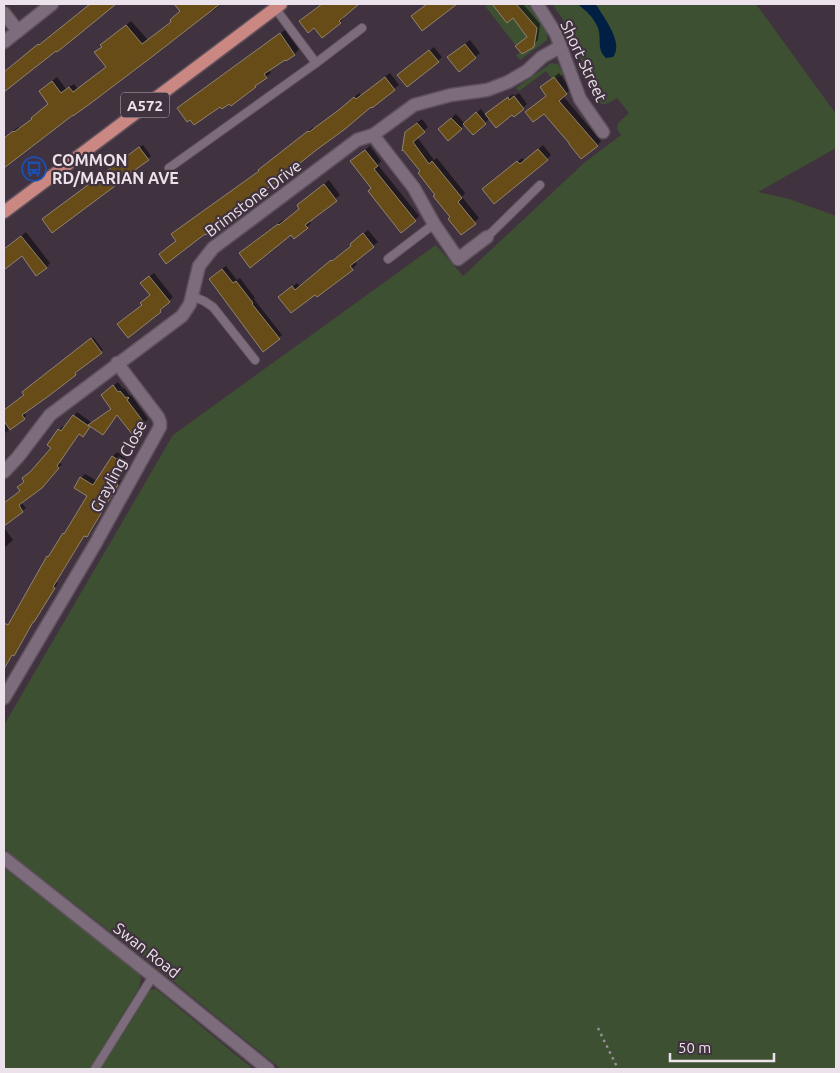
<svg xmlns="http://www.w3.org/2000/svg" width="840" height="1073" font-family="Ubuntu,sans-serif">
<rect width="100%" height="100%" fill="#41323f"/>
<g fill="#3d5031">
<path d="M489,4H528C534,13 549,29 547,40L520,60L516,55L524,49L520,51L485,6Z"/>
<path d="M552,4H756L836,114V148L758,192L789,199L836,216V1069H281L143,957L4,849V725L173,435L436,245L463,276L584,163L621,135L617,129L618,123L629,113L617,98C610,102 605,107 597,102C587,83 582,61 574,40C569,27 560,15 552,4Z"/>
<path d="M551,63L558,64L563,74L555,79H552L546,71L519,91L516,88Z"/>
<path d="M4,868L138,972L141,978L139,988L90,1069H4Z"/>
<path d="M156,989L253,1069H100L148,990Z"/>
</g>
<path fill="#001f43" d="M577,4H595L597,6C605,19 624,44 613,57L606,58C596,49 602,39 598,28C594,18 586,10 577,4Z"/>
<g fill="#0007">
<path d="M92,4H115L4,91V72Z"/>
<path d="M181,4H222L213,11L211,9L7,165L4,161V133L6,136L18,127L20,129L33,119L49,104L40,91L45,86L57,77L66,89L74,84L78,89L107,67L101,48L107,41L131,21L148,40L172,21L181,11L178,7Z"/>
<path d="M322,4H357L343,16L344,18L340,22L315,27L305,17Z"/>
<path d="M493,4H523L540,24L538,40L533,45L528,36L513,17L507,21Z"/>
<path d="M285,30L299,49L295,54L269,70L271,73L266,77L230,102L221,105L183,104Z"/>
<path d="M470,40L480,53L475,57L453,53Z"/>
<path d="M434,47L442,57L438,61L404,71Z"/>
<path d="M390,73L399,85L394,89L372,106L371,105L206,234V233L177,241L264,166L313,127L314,129L342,109L359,93L361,95Z"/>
<path d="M559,73L571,89L563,96L601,141L597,146L548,95L546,83Z"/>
<path d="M519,93L527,104L523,108L513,113L490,118L473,134L465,124L461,128L444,125L456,114L465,124L481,109L486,115L513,94L514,96Z"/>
<path d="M422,119L428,127L417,137L434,160L437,158L465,193L462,197L479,218L462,233L421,171L404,148L411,127Z"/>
<path d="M143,145L151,156L148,159L47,216Z"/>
<path d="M543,145L551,155L547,159L488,185L522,158L525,161Z"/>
<path d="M370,146L381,161L378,165L419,216L415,220L373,187L356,157Z"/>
<path d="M329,180L340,195L309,220L311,223L307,227L241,253L245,248L283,220L284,221L301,208L303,201Z"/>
<path d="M368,230L378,242L354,261L357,264L352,269L317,296L315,293H285L297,283L300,286L336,257L337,258L352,246L356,240Z"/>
<path d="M26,232L50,263L46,268L22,254L4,269V249Z"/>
<path d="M226,266L237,280L240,278L255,298L254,299L282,335L279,338L214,275Z"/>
<path d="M154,273L173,297L163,306L164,307L160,311L143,305L151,295L146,279Z"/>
<path d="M93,337L103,350L75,374L24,412L26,416L5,433L4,434L5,420L4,411L26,395V390Z"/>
<path d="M118,382L123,389L124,388L130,396L131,395L148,419L144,423L118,414L103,434L91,426L86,432L80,433L59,462L62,464L46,483L21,502L26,508L7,522L4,518V503L21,490L26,481L23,478L34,469L53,448L49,445L59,430L63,426L65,428L77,412L92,423L113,408L106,391Z"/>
<path d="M117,452L126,458L123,464L126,466L118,479L121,480L91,532L87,536L85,535L56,582L58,583L35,619L17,651L7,661L4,659V641L64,534L68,530L89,495L81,478L85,474L97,481L113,456Z"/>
<path d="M5,529L13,540L4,548V530Z"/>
</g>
<g fill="#684c17" stroke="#8f8370">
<path d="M90,4H116L77,36L57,52L56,51L4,92V72L38,44L39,45Z"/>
<path d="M174,4H220L153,56L91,103L73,116V115L4,168V138L13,131L14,132L32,119L31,118L48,104L39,91L52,81L61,93L69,87L73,92L106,67L94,52L102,47L100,45L126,25L142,44L171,22L170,20L180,11Z"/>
<path d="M322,4H359L339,21L341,23L322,38L314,28L308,33L299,21Z"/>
<path d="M427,4H457L422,31L411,16Z"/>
<path d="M492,4H516L537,28L534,47L522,54L515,46L527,37L513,18L507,23Z"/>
<path d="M280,33L295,55L286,61L285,60L264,74L267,78L255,86L256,87L231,106L229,104L222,109L220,107L194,125L190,120L187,122L177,108Z"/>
<path d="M465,44L476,58L459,72L447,57Z"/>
<path d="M429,50L439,62L407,87L397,75Z"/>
<path d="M385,77L395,90L372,108L371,107L345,129L315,151L280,179L214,227L216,228L206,235L205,234L166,264L159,254L176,241L171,234L259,171L258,170L304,134L308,131L309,132L340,109L354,97L356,99Z"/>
<path d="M554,77L567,94L559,101L598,146L581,159L569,144V143L544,114L533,122L525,112L546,96L540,87Z"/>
<path d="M514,96L524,109L514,117L512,115L496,128L485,114L508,97L509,100Z"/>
<path d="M476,112L486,124L473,135L463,124Z"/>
<path d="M451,118L462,129L448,141L438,129Z"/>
<path d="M417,123L425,132L413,142L429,164L432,161L462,198L458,202L476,224L461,235L448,219L450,217L433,196L435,195L418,173L420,171L403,150L402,151L405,132Z"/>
<path d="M139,147L149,160L118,182L119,183L52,233L42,219Z"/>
<path d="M538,149L548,160L494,204L482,189L517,161L520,164Z"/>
<path d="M365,150L378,166L374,169L416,221L401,233L368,191L371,188L350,161Z"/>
<path d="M324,184L337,201L305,225L308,228L294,239L291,235L250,268L239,253L278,224L279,225L299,209L297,205Z"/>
<path d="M363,233L374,247L350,266L353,270L317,297L315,295L291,313L278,297L292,286L295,290L331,260L332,261L351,246L350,244Z"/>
<path d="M21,236L47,268L36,276L22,256L4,270V249Z"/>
<path d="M222,269L233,283L236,281L253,303L252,304L280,339L263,352L209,279Z"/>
<path d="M149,276L170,302L160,310L161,312L128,338L117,324L142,305L140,303L150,295L140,283Z"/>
<path d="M91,338L102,353L75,373L76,375L50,395L22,415L25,419L10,430L4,421V410L24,395L22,392Z"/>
<path d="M113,385L118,392L120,391L126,398L128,397L129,398L127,400L145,424L132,434L117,415L103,435L88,425L111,409L101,395Z"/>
<path d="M73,415L90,427L83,437L79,434L57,466L59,468L42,488L19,505L23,512L4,526V503L20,491L17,487L24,482L22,478L30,472L51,448L47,445L58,429L61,431Z"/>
<path d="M112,456L123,463L120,468L123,470L115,483L118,485L87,537L84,536L70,559L53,587L55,588L34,622H33L14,656L12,655L4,669V623L8,625L47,556L48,557L63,533L64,534L87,496L74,488L80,477L93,485Z"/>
</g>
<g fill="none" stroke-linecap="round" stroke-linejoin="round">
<g stroke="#5e515d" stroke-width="10">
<g id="service">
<path d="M275,8L316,63"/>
<path d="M169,168L316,63L362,28"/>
<path d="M487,237L540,185"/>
<path d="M388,259L434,224"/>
<path d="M192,296L204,301L213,307L255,360"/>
<path d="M95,1069L153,976"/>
</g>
</g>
<g stroke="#5e515d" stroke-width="15">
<g id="minor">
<path d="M537,4L556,34L580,99L603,132"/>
<path d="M4,13L18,31"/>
<path d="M4,42L52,4"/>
<path d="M373,135L414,188L434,224L458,259L487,237"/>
<path d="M4,472L18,457L50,415L182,316L190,304L199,266L213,248L357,140L373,135L414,105L451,95L487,90L508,82L527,71L542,57L560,47"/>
<path d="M99,537L160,427V422L158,417L117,363"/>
<path d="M4,698L97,541"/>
<path d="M4,858L153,976L268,1069"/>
</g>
</g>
<g stroke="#5e515d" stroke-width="15">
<path id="primary" d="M4,212L281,4"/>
</g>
<path stroke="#9a8d98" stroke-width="2.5" stroke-dasharray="2.5 4" stroke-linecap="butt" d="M598,1028L618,1069"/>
<use href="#service" stroke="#7d6c7b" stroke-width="8"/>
<use href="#minor" stroke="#7d6c7b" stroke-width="12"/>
<use href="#primary" stroke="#cb8782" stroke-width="12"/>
</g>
<defs>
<g id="bus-ring" transform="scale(1.25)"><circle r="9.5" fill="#41323f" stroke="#1a4fb4" stroke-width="1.5"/><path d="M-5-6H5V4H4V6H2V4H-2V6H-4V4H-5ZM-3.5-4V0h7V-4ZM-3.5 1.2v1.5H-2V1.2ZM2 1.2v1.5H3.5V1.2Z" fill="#1a4fb4"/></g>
</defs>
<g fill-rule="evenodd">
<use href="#bus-ring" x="34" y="169"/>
</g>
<g text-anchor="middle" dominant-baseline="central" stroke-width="4.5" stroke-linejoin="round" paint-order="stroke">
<rect fill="#41323f" stroke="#b9adb7" stroke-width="1" x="121" y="92.5" width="48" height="25" rx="4"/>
<g font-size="15" font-weight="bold" fill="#ece2eb">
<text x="145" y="105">A572</text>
</g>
<g font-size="16" fill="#ece2eb" stroke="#41323f">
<text transform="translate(584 61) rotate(65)">Short Street</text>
<text transform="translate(253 198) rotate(-37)">Brimstone Drive</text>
<text transform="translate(118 466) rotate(-62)">Grayling Close</text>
<text transform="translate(147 950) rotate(38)">Swan Road</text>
</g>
<g font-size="16" font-weight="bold" fill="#ece2eb" stroke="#41323f" text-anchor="start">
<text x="52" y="160">COMMON<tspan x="52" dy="18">RD/MARIAN AVE</tspan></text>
</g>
</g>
<rect width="840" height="1073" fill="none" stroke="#ece2eb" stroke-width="10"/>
<path d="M670 1053v8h104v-8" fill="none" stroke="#ece2eb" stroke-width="2.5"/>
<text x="678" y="1053" font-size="15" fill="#ece2eb" stroke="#41323f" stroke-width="4" paint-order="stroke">50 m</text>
</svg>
